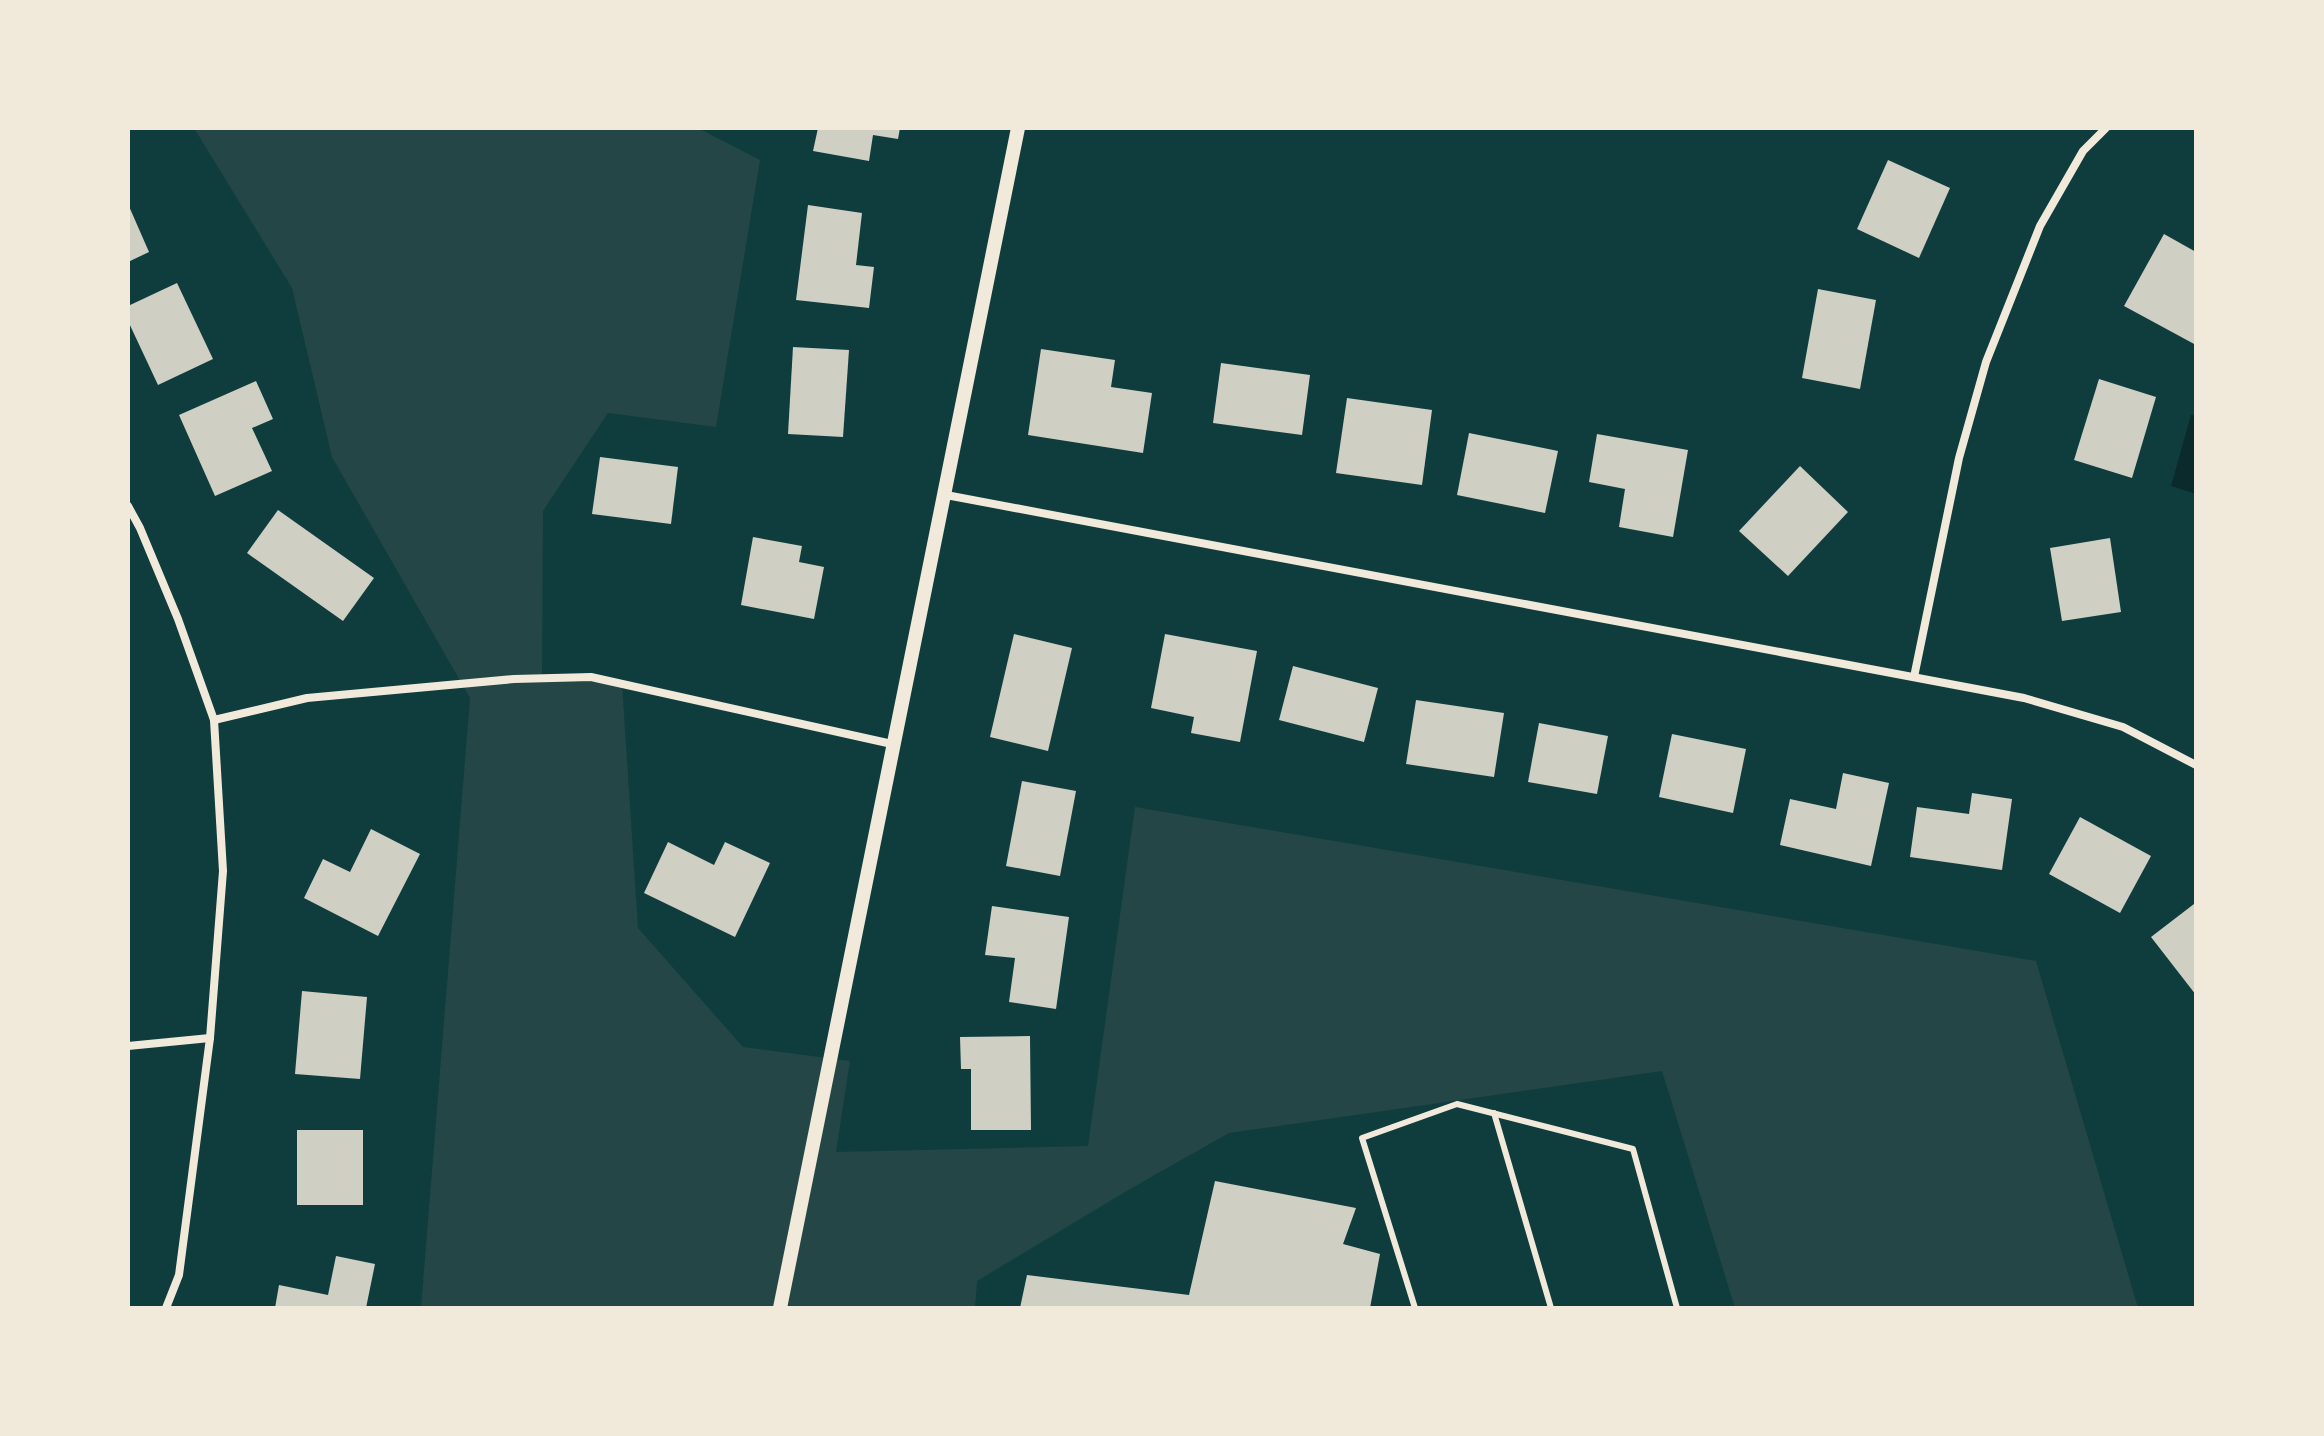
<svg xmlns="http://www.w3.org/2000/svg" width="2324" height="1436" font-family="Roboto,sans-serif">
<rect width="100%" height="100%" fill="#0f3d3e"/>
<path fill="#244646" d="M194,128H698L760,160L716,427L608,413L543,511L542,679L622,684L638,928L743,1047L850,1061L836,1152L1088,1146L1135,807L2036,961L2138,1308H1735L1662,1071L1229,1133L1130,1189L977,1281L975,1308H421L470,698L332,457L292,288Z"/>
<path fill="#0a2a2b" d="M2191,415L2196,416V494L2171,486Z"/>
<g fill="#cfcfc3">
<path d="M818,128H900L898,139L873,135L869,161L813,151Z"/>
<path d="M1888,160L1950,188L1919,258L1857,229Z"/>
<path d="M128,204L149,252L128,262Z"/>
<path d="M808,205L862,213L856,265L874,267L869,308L796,300Z"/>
<path d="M2164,234L2196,252V345L2124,306Z"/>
<path d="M177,283L213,359L158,385L128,321V306Z"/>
<path d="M1818,289L1876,300L1860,389L1802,378Z"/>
<path d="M793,347L849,350L843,437L788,434Z"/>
<path d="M1041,349L1115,360L1111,387L1152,393L1143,453L1028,435Z"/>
<path d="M1221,363L1310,375L1302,435L1213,423Z"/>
<path d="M2099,379L2156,397L2132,478L2074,460Z"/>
<path d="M256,381L273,419L252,428L272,471L215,496L179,415Z"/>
<path d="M1347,398L1432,410L1422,485L1336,473Z"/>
<path d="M1469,433L1558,451L1545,513L1457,495Z"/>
<path d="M1597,434L1688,450L1673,537L1619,527L1625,489L1589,482Z"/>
<path d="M600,457L678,467L671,524L592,514Z"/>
<path d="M1800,466L1848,512L1788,576L1739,531Z"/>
<path d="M278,510L374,578L343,621L247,553Z"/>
<path d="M753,537L802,546L799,562L824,567L814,619L741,605Z"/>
<path d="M2110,538L2121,612L2062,621L2050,548Z"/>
<path d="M1014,634L1072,648L1048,751L990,737Z"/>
<path d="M1165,634L1257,651L1240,742L1191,733L1194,717L1151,708Z"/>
<path d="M1293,666L1378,688L1364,742L1279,720Z"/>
<path d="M1416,700L1504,713L1494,777L1406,764Z"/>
<path d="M1539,723L1608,736L1597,794L1528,782Z"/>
<path d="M1672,734L1746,749L1733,813L1659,797Z"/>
<path d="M1843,773L1889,783L1871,866L1780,845L1790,799L1836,809Z"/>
<path d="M1022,781L1076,791L1060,876L1006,866Z"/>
<path d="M1972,793L2012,799L2002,870L1910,857L1917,807L1969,814Z"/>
<path d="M2080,817L2151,856L2120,913L2049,874Z"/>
<path d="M371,829L420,854L378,936L304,898L323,859L350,872Z"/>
<path d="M668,842L714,865L725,842L770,863L735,937L644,893Z"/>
<path d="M2194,904L2196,907V995L2151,937Z"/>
<path d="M992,906L1069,917L1056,1009L1009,1002L1015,958L985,955Z"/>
<path d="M302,991L367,997L360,1079L295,1074Z"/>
<path d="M1030,1036L1031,1130H971V1069H961L960,1037Z"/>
<rect x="297" y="1130" width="66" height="75"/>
<path d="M1215,1181L1356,1208L1343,1244L1380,1254L1370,1308H1020L1027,1275L1189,1295Z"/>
<path d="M336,1256L375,1264L366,1308H275L279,1285L328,1295Z"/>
</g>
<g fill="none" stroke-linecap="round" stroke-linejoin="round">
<g stroke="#f1e9da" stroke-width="6">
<path d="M1494,1113L1551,1308"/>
<path d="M1415,1308L1362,1138L1457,1104L1633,1149L1677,1308"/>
</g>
<g stroke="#f1e9da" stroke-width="8">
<path d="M946,495L2024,698L2123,727L2196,765"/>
<path d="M128,506L140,528L178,619L214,720L223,871L210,1038L179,1275L166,1308"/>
<path d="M1914,677L1959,458L1986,362L2040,226L2083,151L2106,128"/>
<path d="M214,720L307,698L514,679L591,677L892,744"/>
<path d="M128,1046L210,1038"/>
</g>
<path stroke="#f1e9da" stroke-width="14" d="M780,1308L1018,128"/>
</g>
<rect width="2324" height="1436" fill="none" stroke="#f1e9da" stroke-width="260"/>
</svg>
